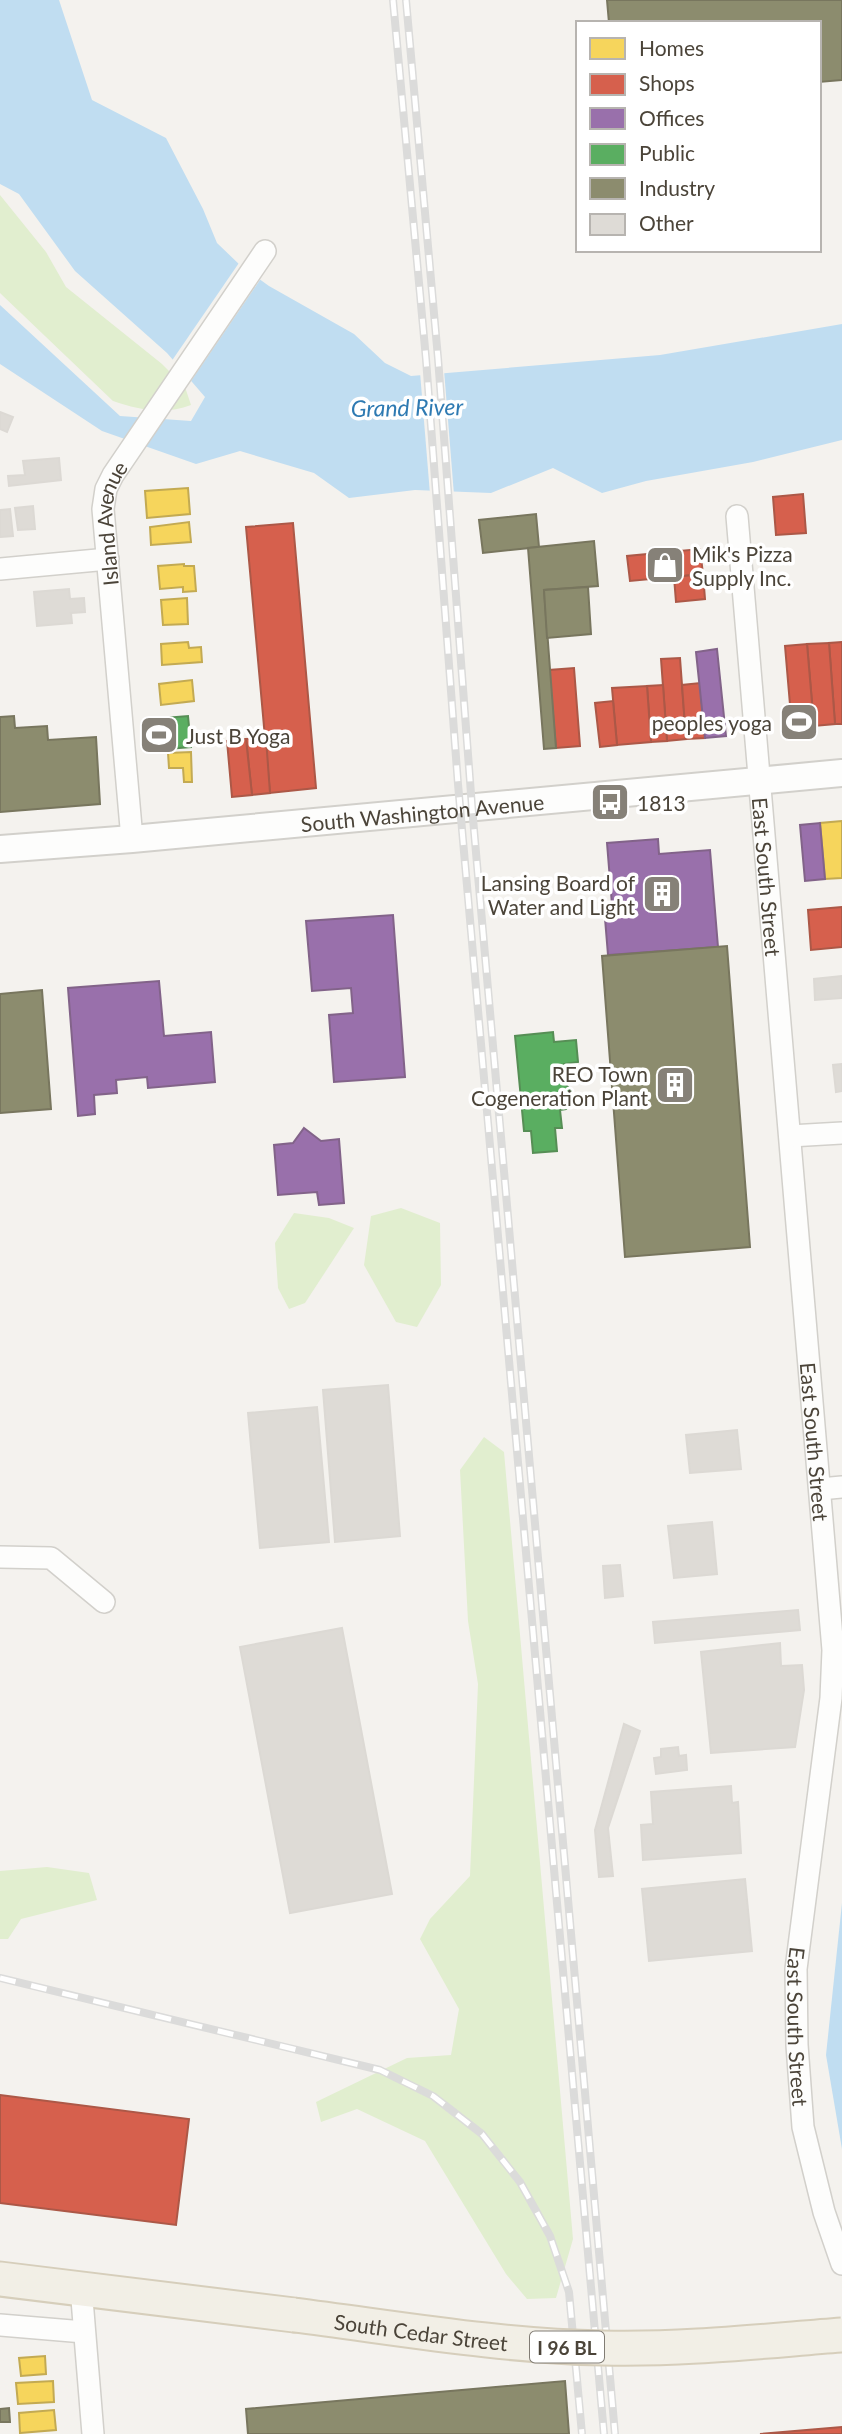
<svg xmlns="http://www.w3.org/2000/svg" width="842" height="2434" font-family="Lato,sans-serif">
<rect width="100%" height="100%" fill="#f4f2ee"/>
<g fill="#e1eecf">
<path d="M0,195L46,252L66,287L162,364L185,387L191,405C165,415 139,410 113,401L0,293Z"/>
<path d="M401,1208L440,1223L441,1285L417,1327L396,1322L364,1265L371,1216Z"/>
<path d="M294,1213L329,1218L354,1228L305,1303L289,1309L278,1288L275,1243Z"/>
<path d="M484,1437L504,1452L573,2239L556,2298L527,2299L506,2274L425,2141L357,2109L321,2122L316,2102L407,2058L451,2055L459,2009L420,1939L430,1919L470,1876L478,1684L468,1621L460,1470Z"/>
<path d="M47,1867L89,1873L97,1900L21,1919L8,1939H0V1871Z"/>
</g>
<g fill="#c0ddf1">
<path d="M0,0H59L92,100L166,138L203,209L217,243L241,266L269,286L354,334L385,363L411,376L660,355L842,324V440L753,462L646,481L602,493L553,468L491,493L415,490L349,498L314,473L240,451L196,464L102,431L0,364V305L120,416L191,421L205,397L167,353L75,271L19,194L0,184Z"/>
<path d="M842,1903V2149L826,2055Z"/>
</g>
<g fill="#f4f2ee">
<path d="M241,260L262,277L189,384L171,362Z"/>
<path d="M444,370L454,495L430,494L420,372Z"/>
</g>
<g fill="#f6d55c" stroke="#c3aa52" stroke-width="2">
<path d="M188,488L190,514L147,518L145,491Z"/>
<path d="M189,522L191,542L151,545L150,527Z"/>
<path d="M184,564V566H194L196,591L183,592V587L160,589L158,566Z"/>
<path d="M187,598L188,624L163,625L161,600Z"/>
<path d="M188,642L189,648L201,647L202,662L162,665L161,644Z"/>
<path d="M192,680L194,701L161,705L159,684Z"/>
<path d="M191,752L192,782H184L183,768H169L168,753Z"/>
<path d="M842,821V878L825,879L820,823Z"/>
<path d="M45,2356L46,2374L21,2376L19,2358Z"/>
<path d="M53,2381L54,2402L18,2404L16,2383Z"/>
<path d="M54,2410L56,2430L20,2433L19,2413Z"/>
</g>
<g fill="#d6604d" stroke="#ac5847" stroke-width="2">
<path d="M803,494L806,533L776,535L773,497Z"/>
<path d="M293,523L316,788L270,793L246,527Z"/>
<path d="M700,549L703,574L630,581L627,556Z"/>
<path d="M703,574L705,599L676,602L674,577Z"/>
<path d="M842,642V724H835L829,643Z"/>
<path d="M829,643L835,724L814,726L807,644Z"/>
<path d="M807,644L814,726L792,728L785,646Z"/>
<path d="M680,658L686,739L667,741L661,659Z"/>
<path d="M574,668L580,746L556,748L549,670Z"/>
<path d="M700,683L705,738L686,739L682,685Z"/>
<path d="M663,685L667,741L651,742L647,686Z"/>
<path d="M647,686L651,742L617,745L612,688Z"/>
<path d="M613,701L617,745L600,747L595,703Z"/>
<path d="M266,738L270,793L252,795L246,739Z"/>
<path d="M246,739L252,795L232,797L227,741Z"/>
<path d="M842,907V947L811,950L808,910Z"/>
<path d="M0,2095L189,2119L176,2225L0,2203Z"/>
<path d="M842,2427V2434H760Z"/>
</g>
<g fill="#9970ab" stroke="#826389" stroke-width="2">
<path d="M717,649L726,736L705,738L696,652Z"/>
<path d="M820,823L825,879L805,881L800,825Z"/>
<path d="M658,839L659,854L710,850L718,947L608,955L604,906L612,905L607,843Z"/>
<path d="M393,915L405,1077L334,1082L329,1015L353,1013L351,988L312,991L306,921Z"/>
<path d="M159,981L164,1036L211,1032L215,1082L148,1088L147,1077L116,1080L117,1093L94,1095L95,1114L78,1116L68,988Z"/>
<path d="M304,1128L321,1141L339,1139L344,1203L319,1205L317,1192L278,1195L274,1145L293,1143Z"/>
</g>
<g fill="#5aae61" stroke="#568e55" stroke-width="2">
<path d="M188,716L191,747L155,750L152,719Z"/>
<path d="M553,1032L554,1042L576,1040L578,1062L564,1064L566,1085L572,1091L573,1102L566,1109L560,1110L562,1128H555L557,1151L533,1153L531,1131H524L515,1036Z"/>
</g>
<g fill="#8c8c6e" stroke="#78765e" stroke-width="2">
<path d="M607,0H842V80L819,82V23H609Z"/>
<path d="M536,514L539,547L483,553L479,520Z"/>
<path d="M594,541L598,586L544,590L556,748L544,749L528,548Z"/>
<path d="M588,587L591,634L547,638L544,590Z"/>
<path d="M14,716L15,728L47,726L48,740L96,737L100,804L0,812V717Z"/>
<path d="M727,946L750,1247L625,1257L602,956Z"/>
<path d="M42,990L51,1109L0,1113V994Z"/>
<path d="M565,2381L569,2434H248L246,2409Z"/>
<path d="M9,2408L10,2422H0V2409Z"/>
</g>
<g fill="#dedbd6" stroke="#dcd9d4" stroke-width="2">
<path d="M0,412L13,417L7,432L0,429Z"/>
<path d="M59,458L61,480L9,486L8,476L25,475L23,461Z"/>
<path d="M33,506L35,529L18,530L15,508Z"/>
<path d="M10,509L13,536L0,537V510Z"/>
<path d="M69,589L70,599L84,598L85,612L71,613L72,623L37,626L34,592Z"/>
<path d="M842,976V998L815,1000L814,979Z"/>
<path d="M842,1064V1091L836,1092L833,1065Z"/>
<path d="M388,1385L400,1536L335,1542L323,1390Z"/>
<path d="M317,1407L329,1542L260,1548L248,1413Z"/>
<path d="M737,1430L741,1469L690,1473L686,1435Z"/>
<path d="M712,1522L717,1574L674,1578L668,1526Z"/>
<path d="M620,1565L623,1596L605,1598L603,1566Z"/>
<path d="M798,1610L800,1630L655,1643L653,1622Z"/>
<path d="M342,1628L392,1894L290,1913L240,1647Z"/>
<path d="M780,1643L781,1666L802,1665L804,1690L795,1747L711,1753L701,1652Z"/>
<path d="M624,1724L640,1731L608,1828L613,1876L599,1877L595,1830Z"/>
<path d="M678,1747L679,1756L686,1755L687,1770L656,1774L654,1758L661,1757V1749Z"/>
<path d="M731,1786L732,1803L738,1802L741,1853L643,1860L641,1825L653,1824L651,1792Z"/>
<path d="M745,1879L752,1951L649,1961L642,1889Z"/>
</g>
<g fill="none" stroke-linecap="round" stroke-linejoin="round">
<g stroke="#d2d0cb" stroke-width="24">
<g id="minor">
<path id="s1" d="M737,516L833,1650L831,1698L796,1969L797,2045L803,2127L824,2212L842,2264"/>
<path d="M0,569L108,559"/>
<path id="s2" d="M132,839L103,509L106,489L113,475L265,251"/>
<path d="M790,1136L842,1133"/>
<path d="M820,1489L842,1487"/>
<path d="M0,1557L51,1558L104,1602"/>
<path d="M81,2287L93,2434"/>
<path d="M0,2325L84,2332"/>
</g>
</g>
<g stroke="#d2d0cb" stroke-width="30">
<g id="tertiary">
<path id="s3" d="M0,849L132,839L842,773"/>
</g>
</g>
<g stroke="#d6cebb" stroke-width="37">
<path id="primary" d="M0,2279L294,2315"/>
</g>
<use href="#minor" stroke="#fdfdfc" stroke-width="21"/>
<use href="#tertiary" stroke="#fdfdfc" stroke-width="26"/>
<use href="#primary" stroke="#f2efe6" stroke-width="33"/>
<g stroke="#dbdbda" stroke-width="8">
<g id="rail">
<path d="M393,0L426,359L458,784L604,2434"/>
<path d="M406,0L438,358L472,807L615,2434"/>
<path d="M0,1978L380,2070L433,2096L482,2134L520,2182L550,2236L569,2292L582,2434"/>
</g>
</g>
<use href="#rail" stroke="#fff" stroke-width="5" stroke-dasharray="16" stroke-linecap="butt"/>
<g stroke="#d6cebb" stroke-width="37" stroke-linecap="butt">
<g id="primary-bridge">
<path id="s4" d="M294,2315C397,2328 499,2346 602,2348C682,2350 763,2341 842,2335"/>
</g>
</g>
<use href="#primary-bridge" stroke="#f2efe6" stroke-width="33"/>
</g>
<defs>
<g id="shop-square" transform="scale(2.0125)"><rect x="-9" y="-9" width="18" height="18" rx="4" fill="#868178" stroke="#fff"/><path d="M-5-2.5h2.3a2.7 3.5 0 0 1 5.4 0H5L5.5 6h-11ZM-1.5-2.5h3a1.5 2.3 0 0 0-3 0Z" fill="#fff"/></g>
<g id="stadium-square" transform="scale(2.0125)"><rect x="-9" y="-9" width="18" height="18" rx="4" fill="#868178" stroke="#fff"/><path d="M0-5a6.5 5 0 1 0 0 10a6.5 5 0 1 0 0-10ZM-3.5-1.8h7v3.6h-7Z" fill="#fff"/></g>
<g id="bus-square" transform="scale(2.0125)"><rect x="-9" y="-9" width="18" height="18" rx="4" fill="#868178" stroke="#fff"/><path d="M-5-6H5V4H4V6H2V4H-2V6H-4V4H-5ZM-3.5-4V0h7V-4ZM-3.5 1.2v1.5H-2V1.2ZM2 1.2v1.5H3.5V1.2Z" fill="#fff"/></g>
<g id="building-square" transform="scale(2.0125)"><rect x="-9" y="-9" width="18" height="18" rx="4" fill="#868178" stroke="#fff"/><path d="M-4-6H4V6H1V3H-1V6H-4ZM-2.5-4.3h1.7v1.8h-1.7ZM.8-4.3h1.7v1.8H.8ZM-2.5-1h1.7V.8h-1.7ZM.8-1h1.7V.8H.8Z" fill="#fff"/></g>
</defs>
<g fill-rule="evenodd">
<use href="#shop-square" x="665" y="565"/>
<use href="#stadium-square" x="799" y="722"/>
<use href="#stadium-square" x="159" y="735"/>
<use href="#bus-square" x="610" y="802"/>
<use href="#building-square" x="662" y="894"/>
<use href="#building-square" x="675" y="1085"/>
</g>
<g text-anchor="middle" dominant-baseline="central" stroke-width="7" stroke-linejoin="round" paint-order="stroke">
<rect fill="#fff" stroke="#817c74" stroke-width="2" x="530" y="2331.5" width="74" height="31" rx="5"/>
<g font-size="19" font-weight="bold" fill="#4b4439">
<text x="567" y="2347">I 96 BL</text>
</g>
<g font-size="21" fill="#4b4439" stroke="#fff">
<text stroke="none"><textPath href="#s2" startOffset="318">Island Avenue</textPath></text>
<text stroke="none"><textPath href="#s3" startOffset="424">South Washington Avenue</textPath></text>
<text stroke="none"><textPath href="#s1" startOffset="362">East South Street</textPath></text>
<text stroke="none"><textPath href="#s1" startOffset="929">East South Street</textPath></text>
<text stroke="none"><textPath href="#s1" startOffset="1517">East South Street</textPath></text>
<text stroke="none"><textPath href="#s4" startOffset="128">South Cedar Street</textPath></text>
</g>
<g font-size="21" fill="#4b4439" stroke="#fff" text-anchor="start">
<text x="692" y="553">Mik's Pizza<tspan x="692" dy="24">Supply Inc.</tspan></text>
<text x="772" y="722" text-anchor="end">peoples yoga</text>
<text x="186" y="735">Just B Yoga</text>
<text x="637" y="802">1813</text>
<text x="635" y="882" text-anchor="end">Lansing Board of<tspan x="635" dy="24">Water and Light</tspan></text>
<text x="648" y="1073" text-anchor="end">REO Town<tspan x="648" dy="24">Cogeneration Plant</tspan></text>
</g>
<g font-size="23" font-style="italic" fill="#2e7ab2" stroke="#fff">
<text transform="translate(407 407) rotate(-1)">Grand River</text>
</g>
</g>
<rect x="576" y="21" width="245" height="231" fill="#ffffff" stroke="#b7b4b0" stroke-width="2"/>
<rect x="590" y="38" width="35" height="21" fill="#f6d55c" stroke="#b7b4b0" stroke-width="2"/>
<text x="639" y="56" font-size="21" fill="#4b4439">Homes</text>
<rect x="590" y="74" width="35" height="21" fill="#d6604d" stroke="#b7b4b0" stroke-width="2"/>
<text x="639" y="91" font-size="21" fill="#4b4439">Shops</text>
<rect x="590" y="108" width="35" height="21" fill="#9970ab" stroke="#b7b4b0" stroke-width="2"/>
<text x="639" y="126" font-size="21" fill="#4b4439">Offices</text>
<rect x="590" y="144" width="35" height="21" fill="#5aae61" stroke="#b7b4b0" stroke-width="2"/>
<text x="639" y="161" font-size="21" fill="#4b4439">Public</text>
<rect x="590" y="178" width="35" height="21" fill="#8c8c6e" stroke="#b7b4b0" stroke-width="2"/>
<text x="639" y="196" font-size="21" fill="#4b4439">Industry</text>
<rect x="590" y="214" width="35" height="21" fill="#dedbd6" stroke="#b7b4b0" stroke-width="2"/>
<text x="639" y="231" font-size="21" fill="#4b4439">Other</text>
</svg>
